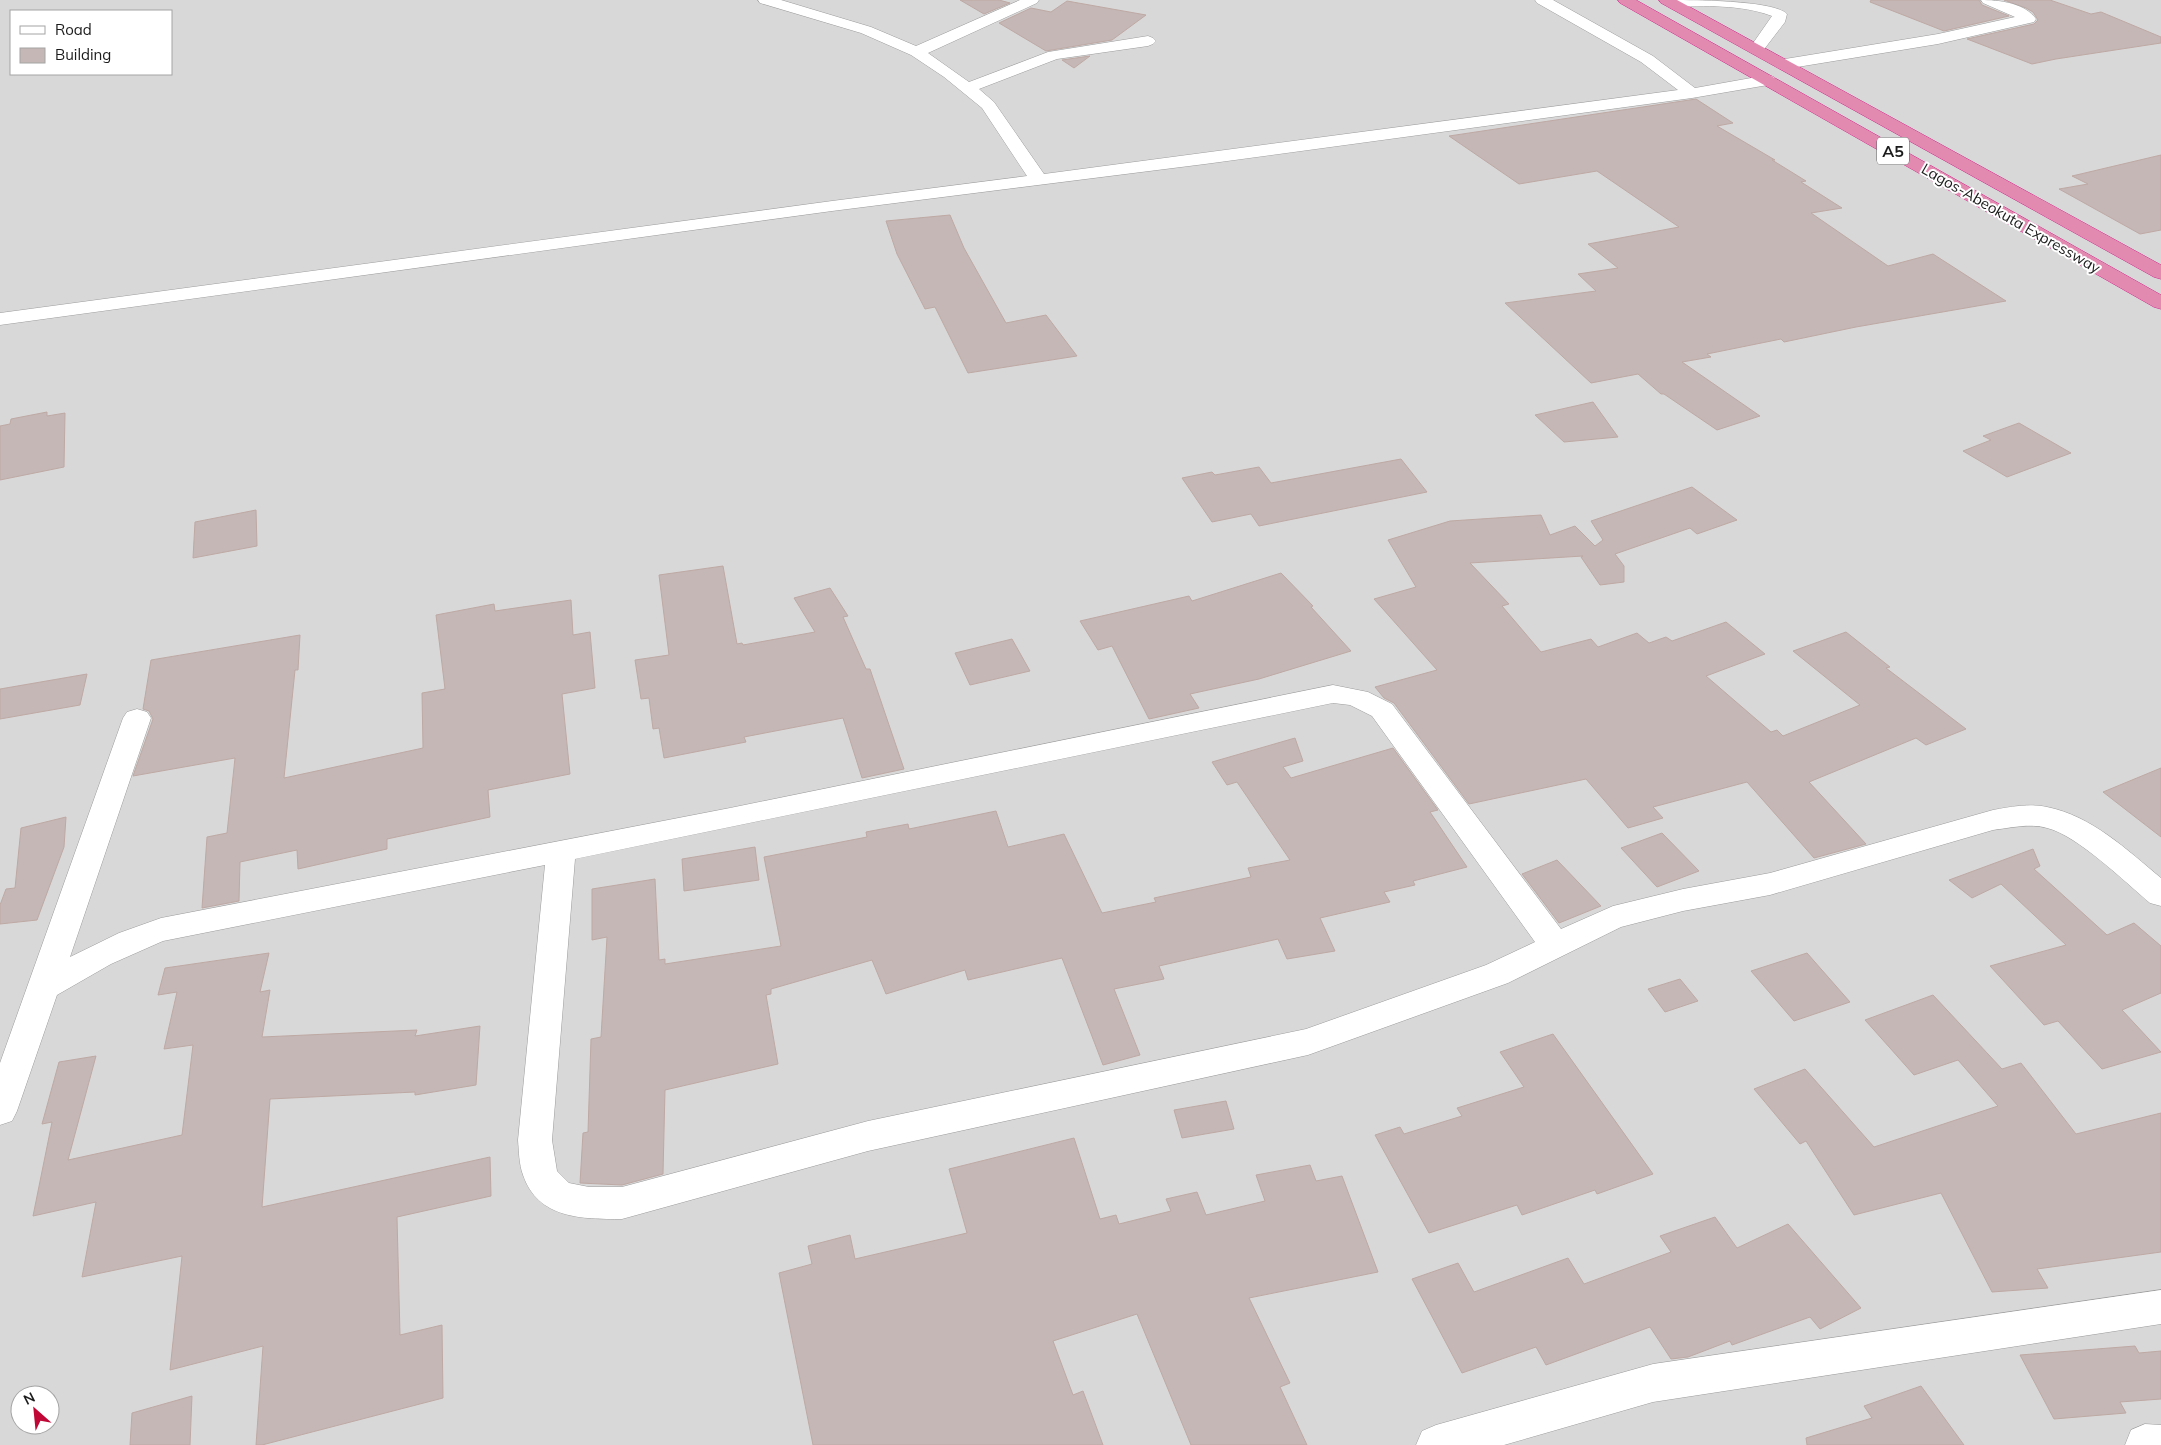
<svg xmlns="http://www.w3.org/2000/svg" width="2161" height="1445" font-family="Mulish,sans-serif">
<rect width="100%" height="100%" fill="#ede6e1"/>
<path fill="#d9d8d9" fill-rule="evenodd" d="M0,0H2161V1445H0ZM11,11H171V74H11ZM20,1395H50V1425H20Z"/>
<g fill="#c4b7b5" stroke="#bea9a4">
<path d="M960,0H999L1010,3L984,14Z"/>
<path d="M1871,0H1979L1982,5L2009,16L1944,31L1870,2Z"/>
<path d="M2004,0H2050L2091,14L2101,12L2161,37V43L2056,59L2032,64L1967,39L2034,24L2038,20L2033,12L2026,8Z"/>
<path d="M1067,1L1146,15L1112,40L1046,51L999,23L1031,8L1051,12Z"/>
<path d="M1090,56L1074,68L1062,60Z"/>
<path d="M1696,99L1733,123L1717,126L1775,160H1772L1806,181L1801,182L1842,208L1811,213L1888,266L1933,254L2006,301L1856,327L1784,342L1781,339L1707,354L1711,357L1682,362L1760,416L1717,430L1664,394H1661L1638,374L1591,383L1505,303L1596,291L1578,274L1618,268L1588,244L1679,227L1597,171L1519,184L1449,136Z"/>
<path d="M2161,155V230L2140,234L2059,189L2088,184L2072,176Z"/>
<path d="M950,215L964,248L1006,323L1046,315L1077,356L968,373L935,307L925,309L897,254L886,221Z"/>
<path d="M1593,402L1618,437L1564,442L1535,415Z"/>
<path d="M47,412V416L65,413L64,467L0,480V426L10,424L11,419Z"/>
<path d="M2019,423L2071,453L2007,477L1963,451L1991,440L1983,436Z"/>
<path d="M1401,459L1427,492L1259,526L1251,514L1212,522L1182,478L1212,472L1215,475L1259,467L1271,483Z"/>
<path d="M1692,487L1737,520L1697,534L1690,528L1615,554L1624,566V582L1600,585L1581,557L1583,556L1470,563L1509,604L1502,606L1541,652L1591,639L1598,647L1637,633L1649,643L1666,637L1672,641L1726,622L1765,654L1706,676L1771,732L1777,730L1783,736L1860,705L1793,651L1846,632L1890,667L1886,668L1966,729L1926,745L1916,738L1809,782L1866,844L1814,858L1747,782L1653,807L1663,818L1628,828L1586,779L1469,804L1394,703L1384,698L1375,687L1437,670L1374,599L1416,587L1388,540L1450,521L1541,515L1550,535L1575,526L1595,546L1603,540L1591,521Z"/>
<path d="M256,510L257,546L193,558L195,522Z"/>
<path d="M723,566L737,644L742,643L743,645L815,632L794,598L830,588L848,616L843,617L866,669H870L904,769L862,778L843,718L744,737L746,742L664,758L659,728L653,729L649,698L641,699L635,660L669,655L659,575Z"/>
<path d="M1281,573L1313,606L1311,607L1351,651L1259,679L1190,694L1199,708L1149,719L1112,646L1098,650L1080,621L1189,596L1192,601Z"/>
<path d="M571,600L573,635L590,632L595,688L562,694L570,774L488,790L490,817L387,839V849L298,869L297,850L240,862L239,901L202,908L207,837L227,833L235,758L133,776L153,719L149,711L143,709L151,660L300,635L298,670H295L284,778L423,748L422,693L445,689L436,615L494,604L495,611Z"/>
<path d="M1012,639L1030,671L970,685L955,653Z"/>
<path d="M87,674L80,705L0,719V689Z"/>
<path d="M1295,738L1303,761L1283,767L1291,778L1393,748L1438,810L1430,812L1467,867L1413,881L1415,885L1384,892L1390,902L1320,918L1335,951L1287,959L1278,939L1159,966L1164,979L1114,989L1140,1055L1103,1065L1062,958L968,980L965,970L886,994L872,960L771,989V994L766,995L778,1064L665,1090L663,1174L622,1185L580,1183L583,1133L588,1132L591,1039L601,1037L607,937L592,940V889L655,879L659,960L665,959V964L781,946L764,857L867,837L866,832L908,824L909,829L996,811L1008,847L1064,834L1102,913L1156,902L1154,898L1251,877L1248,868L1290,860L1237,782L1227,785L1212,762Z"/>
<path d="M2161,768V837L2103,792Z"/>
<path d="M66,817L64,847L37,920L0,924V905L6,889L15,888L21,828Z"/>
<path d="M1662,833L1699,871L1657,887L1621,848Z"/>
<path d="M755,847L759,880L684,891L682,859Z"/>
<path d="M2033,849L2040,866L2034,869L2107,935L2134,923L2161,946V993L2122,1010L2161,1052L2102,1069L2058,1021L2044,1025L1990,966L2066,945L2001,884L1972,898L1949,880Z"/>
<path d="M1557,860L1601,906L1559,923L1522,874Z"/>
<path d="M269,953L260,992L270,990L262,1037L417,1030L415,1036L480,1026L476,1085L415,1095V1092L270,1099L262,1207L490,1157L491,1196L397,1217L400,1335L442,1325L443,1398L262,1445H256L263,1346L170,1370L182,1256L82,1277L96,1202L33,1216L52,1122L42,1124L59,1062L96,1056L68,1160L182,1135L193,1045L164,1049L177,992L158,995L165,968Z"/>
<path d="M1807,953L1850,1002L1794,1021L1751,971Z"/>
<path d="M1680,979L1698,1001L1665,1012L1648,989Z"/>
<path d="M1933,995L2002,1069L2021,1063L2076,1134L2161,1113V1252L2037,1269L2048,1288L1992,1292L1941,1193L1854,1215L1806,1141L1800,1144L1754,1089L1805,1069L1874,1147L1998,1106L1958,1060L1914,1075L1865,1020Z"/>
<path d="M1553,1034L1653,1174L1597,1194L1595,1190L1522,1215L1517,1205L1429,1233L1375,1135L1400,1127L1404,1134L1462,1116L1457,1108L1524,1087L1500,1052Z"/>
<path d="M1226,1101L1234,1129L1182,1138L1174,1110Z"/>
<path d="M1074,1138L1100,1219L1116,1215L1119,1224L1171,1211L1166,1199L1197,1192L1206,1215L1265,1201L1256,1175L1310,1165L1316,1181L1342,1176L1378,1272L1249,1298L1290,1383L1280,1387L1307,1445H1191L1137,1314L1053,1341L1073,1395L1083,1391L1103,1445H813L779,1273L812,1264L808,1246L850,1235L855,1259L967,1233L949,1169Z"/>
<path d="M1715,1217L1737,1248L1788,1224L1861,1308L1820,1329L1810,1317L1732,1345L1730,1341L1688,1357L1671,1359L1650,1327L1546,1365L1536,1347L1462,1373L1412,1279L1458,1263L1474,1292L1568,1258L1584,1284L1671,1252L1660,1236Z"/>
<path d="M2135,1346L2139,1353L2161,1351V1399L2120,1402L2126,1413L2054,1419L2020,1355Z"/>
<path d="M1921,1386L1964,1445H1807L1806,1438L1872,1418L1864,1406Z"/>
<path d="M192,1396L190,1445H130L132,1413Z"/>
</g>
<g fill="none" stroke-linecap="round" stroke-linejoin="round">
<g stroke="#9c9c9c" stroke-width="1">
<g id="minor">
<path d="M758,0H781L871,27L916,46L1020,0H1039L1037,3L928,53L969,82L1048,52L1148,36L1153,38L1156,41L1153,44L1148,46L1057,59L979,89L994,102L1044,174L1678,90L1641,62L1537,3L1535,0H1553L1653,56L1695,88L1768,75L1774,77L1776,80L1774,83L1768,85L1692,98L1205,164L832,211L0,325V313L832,201L1027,176L982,108L944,77L911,55L861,33L760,3Z"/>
<path d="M1667,0C1690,0 1774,0 1787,14L1785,22L1762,52H1752L1749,49L1772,16C1740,4 1705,6 1672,7L1667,6L1665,3Z"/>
<path d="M1981,0C1999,0 2025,3 2036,19L2034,22L1938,44L1785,69L1779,67L1777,64L1779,61L1785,59L1938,34L2015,17L1983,3Z"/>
<path d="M1333,685L1368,692L1392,704L1561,929L1613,906L1683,889L1770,873L1993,810C2010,807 2029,803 2047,807C2092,816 2127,850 2161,878V906L2150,903C2126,883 2077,835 2047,828C2030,823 2010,828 1993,830L1770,895L1683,911L1621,927L1508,983L1308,1055L868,1151L622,1219C582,1219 538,1219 523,1175C519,1164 519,1152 518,1140L545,865L163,941L111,964L57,995L17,1111L12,1121L0,1125V1063L123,718L127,712L137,709L147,712L151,718L70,957L119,933L161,918L730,808ZM1333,703L1350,705L1372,716L1535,942L1486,965L1306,1029L868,1121L622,1187H589L569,1183L557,1171L552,1140L575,859Z"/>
<path d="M2161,1290V1324L1653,1402L1504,1445H1416L1422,1431L1436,1425L1653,1364Z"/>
<path d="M2145,1424L2161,1425V1445H2125L2131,1430Z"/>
</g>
</g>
<g stroke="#d0298c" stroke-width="1">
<g id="highway">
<path d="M1618,0H1636L2161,295V309L2154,307L1620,3Z"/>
<path d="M1659,0H1677L2161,265V279L2154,277L1661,3Z"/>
</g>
</g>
<use href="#minor" fill="#fff" fill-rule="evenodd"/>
<use href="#highway" fill="#e38ab1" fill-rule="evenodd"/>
</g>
<g text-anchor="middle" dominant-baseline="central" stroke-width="4" stroke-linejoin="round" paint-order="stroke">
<g font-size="15" fill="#1b1b1b" stroke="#fff">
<text transform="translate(2011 218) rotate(30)">Lagos-Abeokuta Expressway</text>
</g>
<rect fill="#fff" stroke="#5f5f5f" stroke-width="1" x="1877" y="137.5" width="32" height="27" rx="4"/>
<g font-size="16" font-weight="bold" fill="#1b1b1b">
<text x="1893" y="151">A5</text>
</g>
</g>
<rect x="10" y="10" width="162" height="65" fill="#ffffff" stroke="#a4a4a4"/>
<rect x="20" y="26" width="25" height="8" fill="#ffffff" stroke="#a4a4a4"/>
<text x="55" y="35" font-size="15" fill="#1b1b1b">Road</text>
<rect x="20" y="48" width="25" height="15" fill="#c4b7b5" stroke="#a4a4a4"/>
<text x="55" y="60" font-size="15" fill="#1b1b1b">Building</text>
<g transform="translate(35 1410) rotate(333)"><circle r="24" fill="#ffffff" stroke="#a4a4a4"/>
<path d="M0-4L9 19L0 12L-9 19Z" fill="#c00735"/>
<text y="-8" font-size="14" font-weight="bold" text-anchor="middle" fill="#1b1b1b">N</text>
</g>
</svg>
